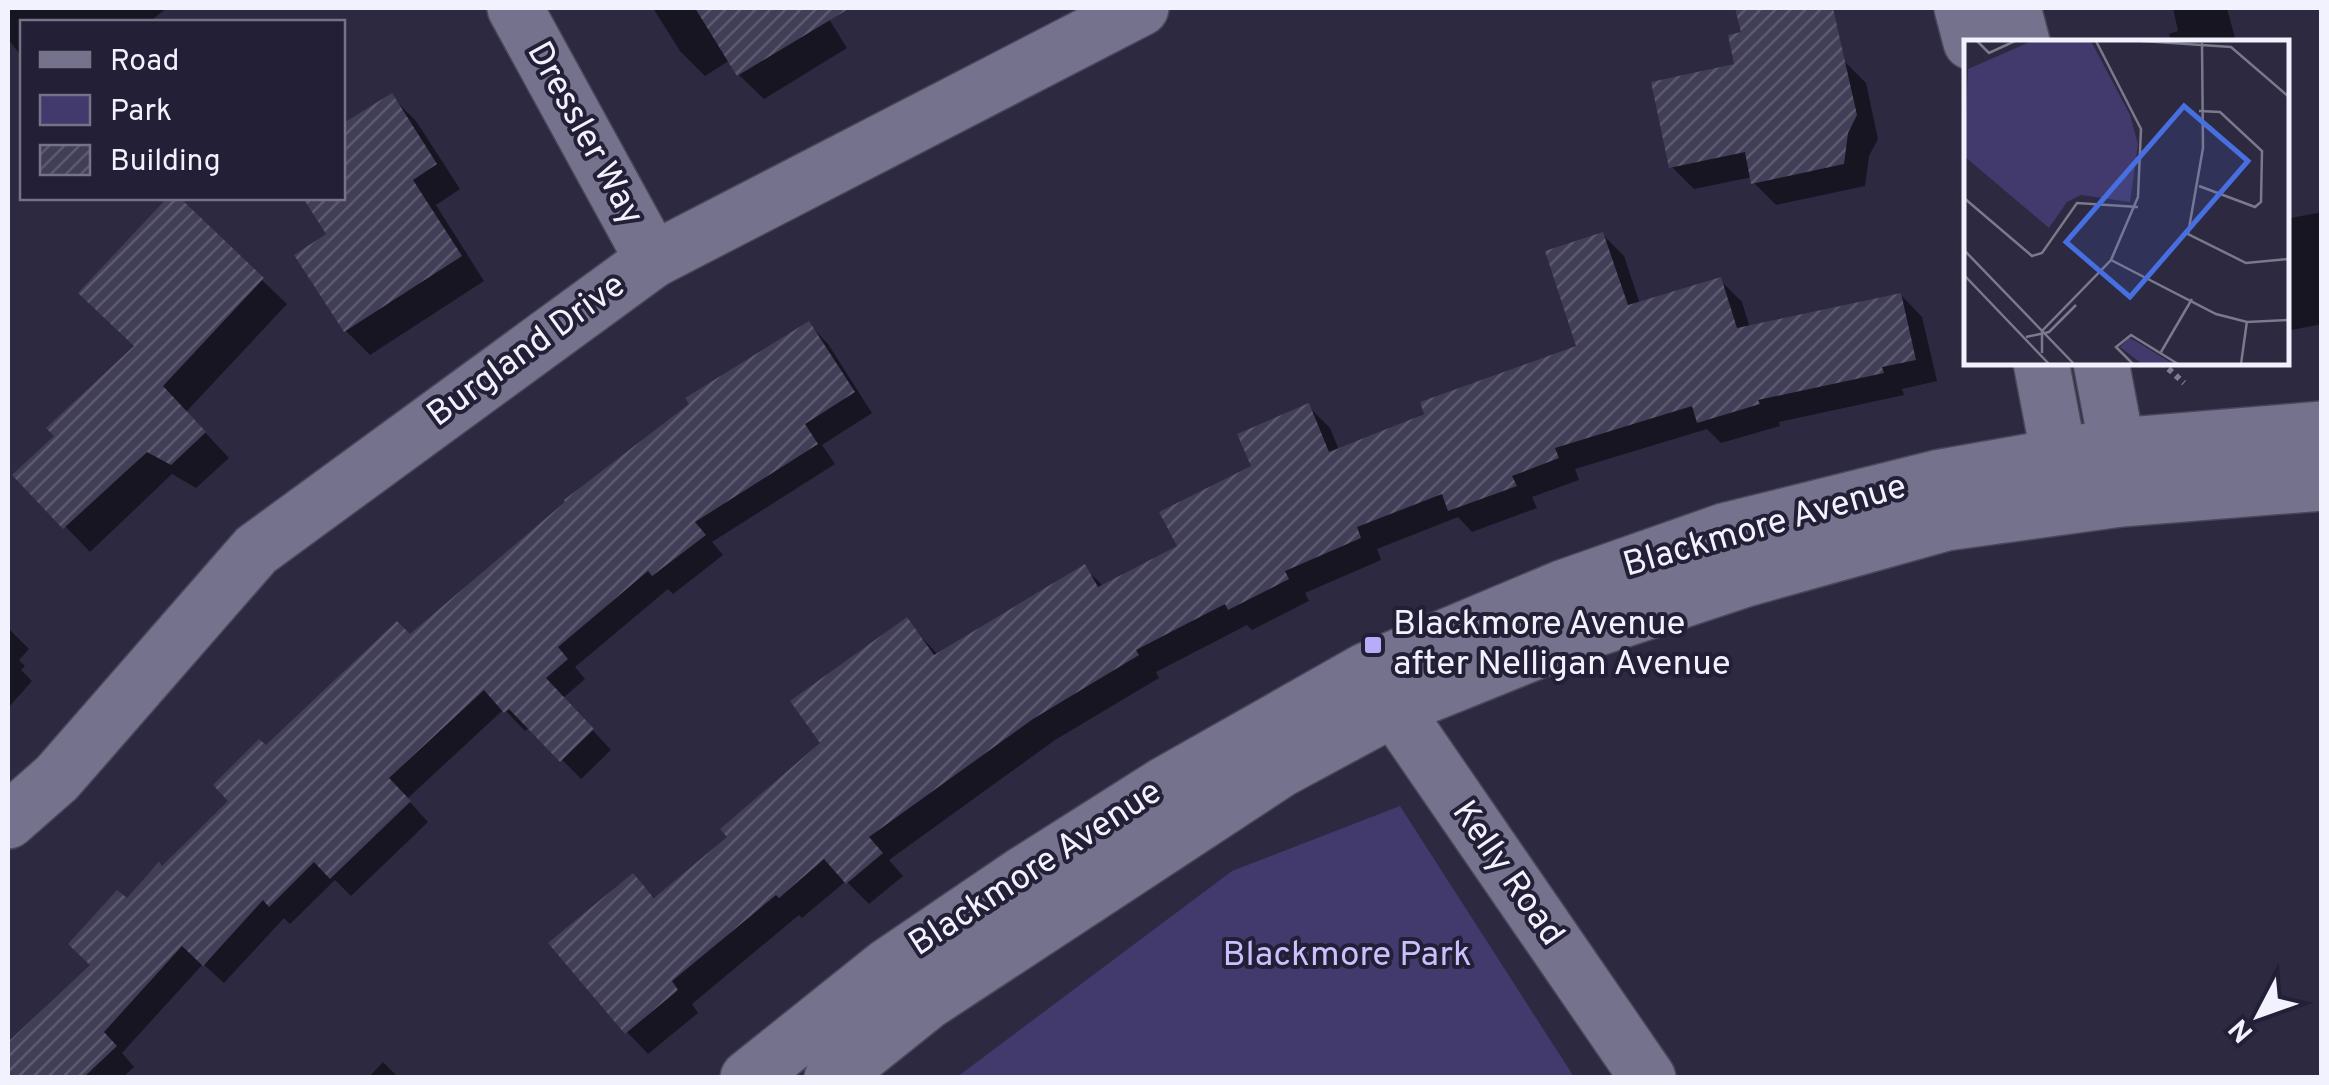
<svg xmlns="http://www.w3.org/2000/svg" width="2329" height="1085" font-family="Overpass,sans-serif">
<defs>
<pattern id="building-hatch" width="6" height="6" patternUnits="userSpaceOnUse" patternTransform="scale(2.5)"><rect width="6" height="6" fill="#413e57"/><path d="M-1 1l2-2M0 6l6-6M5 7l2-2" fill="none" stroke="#5d5a70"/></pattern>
</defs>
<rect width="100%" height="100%" fill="#2c2940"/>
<path fill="#423a6d" d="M1400,806L1574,1077H957L1232,871Z"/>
<g fill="#0007">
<path d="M8,8H167L149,22H22V57L8,39Z"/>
<path d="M653,8H822L847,48L764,99L739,75L730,60L705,76L680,51Z"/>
<path d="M1737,8H1829L1840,62L1844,61L1866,83L1878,139L1869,156L1865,186L1776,205L1753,182L1752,177L1694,189L1672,167L1737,66L1744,34Z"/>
<path d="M2173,8H2227L2236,42H2171L2169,34L2178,31Z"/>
<path d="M391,96L416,121L460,189L436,205L484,281L370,355L346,331L330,235L306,198H342Z"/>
<path d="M170,198H176L287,304L186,412L229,458L196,488L172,474L90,552L16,475L91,406L137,347L82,293Z"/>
<path d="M2322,212V324L2286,331V219Z"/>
<path d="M1603,235L1624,256L1640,304L1720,280L1742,302L1750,328L1901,295L1922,317L1937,381L1902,389L1904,395L1779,422L1780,426L1721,443L1707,429L1575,469L1579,480L1532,497L1537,508L1472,532L1458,517L1377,549L1381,560L1305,593L1309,601L1252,630L1247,625L1156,672L1159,678L1055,740L889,860L903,876L869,904L846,881L802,918L799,915L692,1004L698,1013L648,1054L627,1032L633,876L656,899L730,837L824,743L906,620L938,655L1084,567L1104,587L1180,548L1308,406L1330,428L1339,450L1579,347Z"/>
<path d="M809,324L828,344L872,413L822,445L835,464L712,542L723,555L673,594L668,589L575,667L585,679L563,698L611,750L581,779L530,727L525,731L504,709L407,799L428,822L351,896L335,880L290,924L284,918L224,983L203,964L122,1053L134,1067L122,1078H8V1046L93,965L127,901L231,801L266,749Z"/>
<path d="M8,341L10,344V412H8Z"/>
<path d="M8,628L29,649L19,660L25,666L21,670L32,681L8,708Z"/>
<path d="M383,1062L399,1078H368Z"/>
</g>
<g fill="url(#building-hatch)">
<path d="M695,8H850L737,76Z"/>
<path d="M1735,8H1833L1857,115L1848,133L1844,164L1751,184L1745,152L1669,168L1651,82L1734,64L1728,35L1741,32Z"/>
<path d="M392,93L437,164L413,180L462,256L344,332L294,255L326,234L303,198H342V124Z"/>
<path d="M167,198H180L264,278L163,386L206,432L171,465L147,452L63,529L12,475L54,436L46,428L134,346L78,293Z"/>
<path d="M1603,232L1628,305L1721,277L1737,328L1901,293L1916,360L1882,367L1884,373L1758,400L1760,404L1697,423L1692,406L1555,448L1559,458L1512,476L1517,486L1448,511L1442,494L1357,527L1361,538L1285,571L1289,579L1228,610L1225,604L1136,650L1139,655L1033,719L869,837L883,853L846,884L824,859L779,898L776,895L672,981L678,990L625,1034L548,943L633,873L654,898L727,837L720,829L820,743L790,701L907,617L934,655L1085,564L1098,587L1177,546L1159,512L1251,466L1237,434L1309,403L1329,452L1424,414L1420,402L1576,346L1545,251Z"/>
<path d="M809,321L855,392L805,424L818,444L695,522L706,535L652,576L648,571L558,647L568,659L546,678L594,729L560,762L509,709L504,713L484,690L389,778L411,801L330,879L314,862L269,907L263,900L203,966L182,946L104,1032L117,1046L83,1078H8V1042L90,965L68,944L117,890L127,898L159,862L162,866L228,801L213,785L259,739L266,745L397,621L410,634L565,502L564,500L689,404L685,398Z"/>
</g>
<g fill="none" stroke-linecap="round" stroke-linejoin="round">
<g stroke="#4a475a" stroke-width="58">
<g id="street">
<path d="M515,8L653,260"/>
<path d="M1369,672L1648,1078"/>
<path d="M8,821L57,778L256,550L653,260L1141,8"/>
</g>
</g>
<g stroke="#4a475a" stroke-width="58">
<g id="secondary">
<path d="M1962,8L1971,42"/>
<path d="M2013,8L2022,42"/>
<path d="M2041,362L2059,456L2071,493"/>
<path d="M2101,362L2117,446L2120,483"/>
<path d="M748,1078L888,966L1022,875L1164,785L1367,670L1562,588L1724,531L1941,477L2117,446L2322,429"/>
<path d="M832,1078L927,1002L1280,770L1393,709L1574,636L1746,579L1946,523L2121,499L2322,483"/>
</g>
</g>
<path stroke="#7f7d8f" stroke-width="6" stroke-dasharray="5 5" stroke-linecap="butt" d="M2161,362L2184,383"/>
<use href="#street" stroke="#75728d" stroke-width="55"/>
<use href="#secondary" stroke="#75728d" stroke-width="55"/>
</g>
<rect fill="#b6acf8" stroke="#231f36" stroke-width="4" x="1363" y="635" width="20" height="20" rx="5"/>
<g text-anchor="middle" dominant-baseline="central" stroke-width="8" stroke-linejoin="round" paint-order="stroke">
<g font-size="35" fill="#f2f1fe" stroke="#231f36">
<text transform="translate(584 134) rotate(61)">Dressler Way</text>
<text transform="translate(527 351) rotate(-36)">Burgland Drive</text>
<text transform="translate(1765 527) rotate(-16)">Blackmore Avenue</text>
<text transform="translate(1036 869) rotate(-33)">Blackmore Avenue</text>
<text transform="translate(1507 874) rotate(55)">Kelly Road</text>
</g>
<g font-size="35" fill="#f2f1fe" stroke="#231f36" text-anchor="start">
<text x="1393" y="625">Blackmore Avenue<tspan x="1393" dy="40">after Nelligan Avenue</tspan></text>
</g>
<g font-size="35" fill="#c8c1fd" stroke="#231f36">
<text x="1347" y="956">Blackmore Park</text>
</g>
</g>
<g transform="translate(1964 40)">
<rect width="325" height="325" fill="#2c2940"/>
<path d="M68,1H127L166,75L174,104L166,162L117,155L103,162L85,188L0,116L4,29ZM165,298L170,300L209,324H178L156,307Z" fill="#423a6d"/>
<path fill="none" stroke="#7b798c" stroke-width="2.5" d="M13,1L25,13L51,1M178,1L267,7L325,57M238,3L239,108L224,194L282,223L325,219M235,71L256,72L298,111L297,162L291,167L235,146M0,158L68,216L78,213L113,163L174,167M0,210L110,324M147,220L252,274L283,282L325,280M0,235L85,324M62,297L85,292L112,265M197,312L228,259M78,313V291L147,220L174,157L177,89L132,1M169,324L152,307L167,295L214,324M277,324L283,281"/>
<path fill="#486fe0" fill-opacity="0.15" stroke="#486fe0" stroke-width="5" d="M220,66L284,121L166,257L102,202Z"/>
<rect width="325" height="325" fill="none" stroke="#f2f1fe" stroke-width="5"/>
</g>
<rect width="2329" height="1085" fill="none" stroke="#f2f1fe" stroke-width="20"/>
<rect x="20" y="20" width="325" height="180" fill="#231f36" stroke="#767386" stroke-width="2.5"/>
<rect x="40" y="52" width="50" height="15" fill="#75728d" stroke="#767386" stroke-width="2.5"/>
<text x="110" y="70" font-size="30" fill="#f2f1fe">Road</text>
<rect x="40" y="95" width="50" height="30" fill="#423a6d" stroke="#767386" stroke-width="2.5"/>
<text x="110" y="120" font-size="30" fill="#f2f1fe">Park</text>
<rect x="40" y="145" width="50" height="30" fill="url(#building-hatch)" stroke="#767386" stroke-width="2.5"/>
<text x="110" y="170" font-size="30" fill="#f2f1fe">Building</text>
<g transform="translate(2259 1015) rotate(229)" stroke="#231f36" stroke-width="8" paint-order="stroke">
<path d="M0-8L18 38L0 25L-18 38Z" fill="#f2f1fe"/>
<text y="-15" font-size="28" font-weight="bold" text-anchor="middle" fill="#f2f1fe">N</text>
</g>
</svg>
